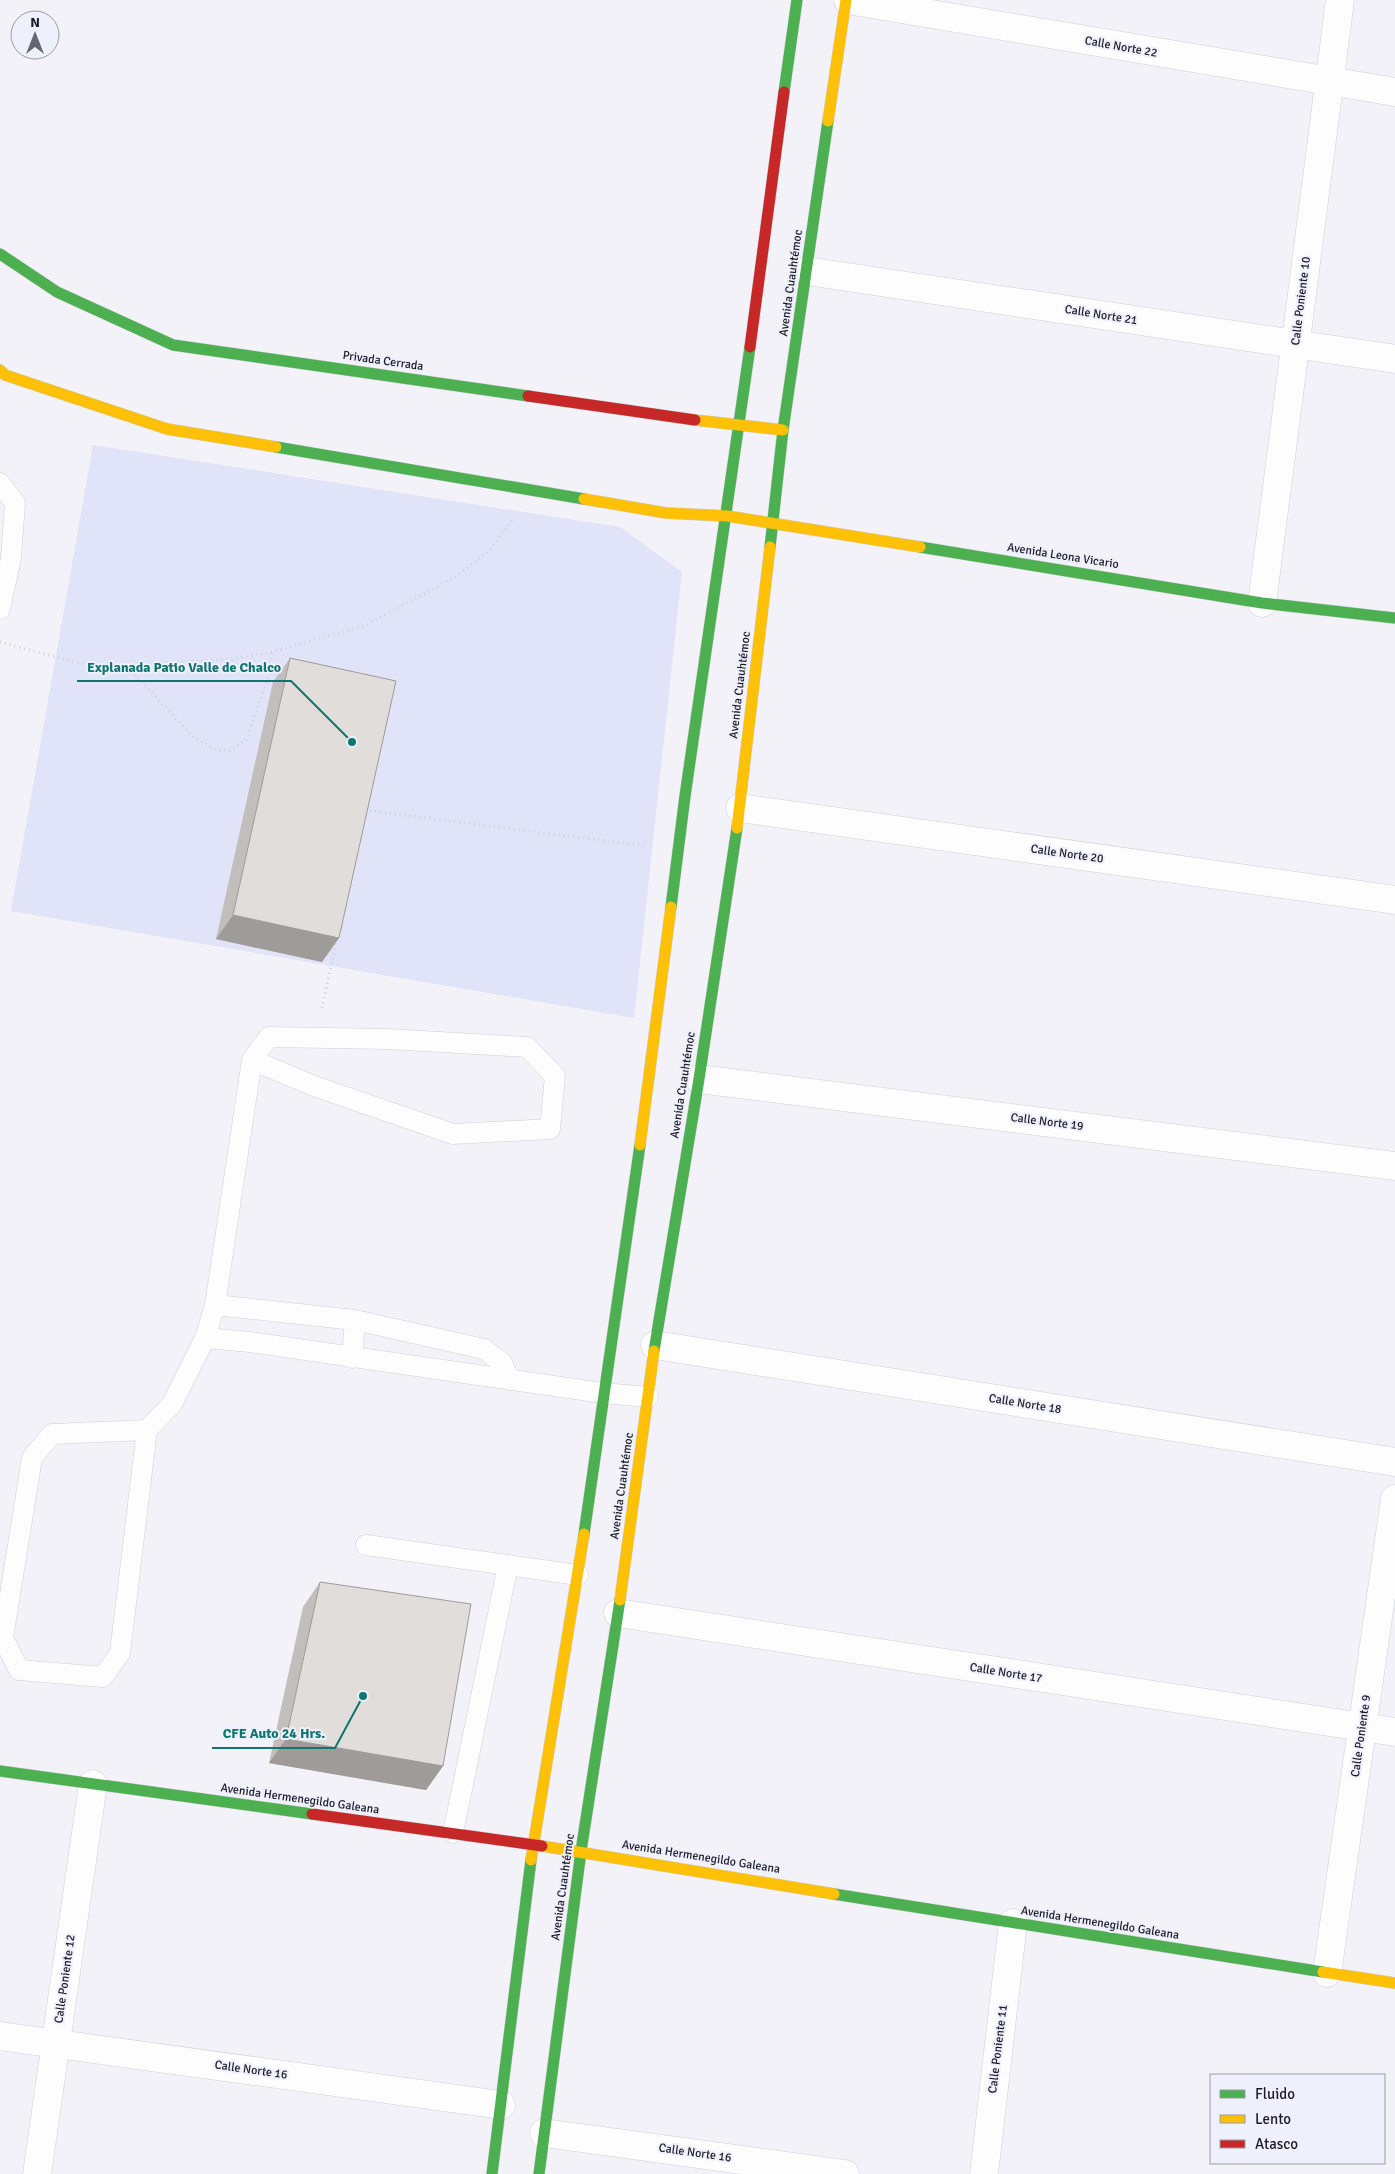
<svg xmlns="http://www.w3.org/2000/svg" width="1395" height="2174" font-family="Signika,sans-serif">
<rect width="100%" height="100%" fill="#f2f2f8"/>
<path fill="#e1e3f8" d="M93,445L620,527L682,572L634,1018L11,911Z"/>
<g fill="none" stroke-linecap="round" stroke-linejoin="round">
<g stroke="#cfcfd8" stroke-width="21">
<g id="lane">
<path d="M0,483L15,503L11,558L0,609"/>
<path d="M215,1305L252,1060L269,1037L387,1039L527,1047L555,1076L550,1129L453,1134L314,1086L252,1060"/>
<path d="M205,1338L215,1305L355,1320L484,1349L502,1363L510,1380"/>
<path d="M352,1358L355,1320"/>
<path d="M147,1430L120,1653L103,1677L19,1670L3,1638L32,1458L52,1434L147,1430L172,1404L205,1338L250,1342L603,1393L648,1397"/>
<path d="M366,1545L578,1575"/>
<path d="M453,1833L508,1565"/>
</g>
</g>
<g stroke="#cfcfd8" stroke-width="29">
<g id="street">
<path d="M848,0L1395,92"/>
<path d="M807,271L1395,359"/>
<path d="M1262,603L1340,0"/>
<path d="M740,808L1395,900"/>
<path d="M699,1079L1395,1166"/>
<path d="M655,1345L1395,1462"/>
<path d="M618,1613L1395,1732"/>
<path d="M1327,1973L1395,1499"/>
<path d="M0,2036L501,2105"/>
<path d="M544,2133L845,2174"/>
<path d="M37,2174L93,1784"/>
<path d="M984,2174L1013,1923"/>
</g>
</g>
<g stroke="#cfcfd8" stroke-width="12">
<g id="fast">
<path d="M784,92L797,0"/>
<path d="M0,254L57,292L173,345L528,396"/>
<path d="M276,447L584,499"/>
<path d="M770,547L783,430L828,121"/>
<path d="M920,547L1262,603L1395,618"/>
<path d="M671,907L685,796L750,347"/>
<path d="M654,1351L699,1079L737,828"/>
<path d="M584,1534L640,1145"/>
<path d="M0,1771L312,1814"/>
<path d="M834,1894L1323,1972"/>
<path d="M492,2174L531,1860"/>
<path d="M539,2174L581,1851L620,1600"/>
</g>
</g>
<g stroke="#cfcfd8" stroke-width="12">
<g id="slow">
<path d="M828,121L846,0"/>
<path d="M0,370L5,375L167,429L276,447"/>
<path d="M695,420L783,430"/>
<path d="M584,499L666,513L727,516L920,547"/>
<path d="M737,828L770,547"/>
<path d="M640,1145L671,907"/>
<path d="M620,1600L654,1351"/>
<path d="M542,1846L834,1894"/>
<path d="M531,1860L584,1534"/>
<path d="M1323,1972L1395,1983"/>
</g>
</g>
<g stroke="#cfcfd8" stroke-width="12">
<g id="jam">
<path d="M750,347L784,92"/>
<path d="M528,396L695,420"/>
<path d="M312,1814L542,1846"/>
</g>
</g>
<g stroke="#d0d0d2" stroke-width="3" stroke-dasharray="1 4" stroke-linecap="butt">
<path d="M0,642L93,667L232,659L272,652L364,626L457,576L487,553L512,520"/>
<path d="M128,667L194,738L215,749L229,751L246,740L270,673L272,652"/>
<path d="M270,673L281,676"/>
<path d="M365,810L647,846"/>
<path d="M322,1008L337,938"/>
</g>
<use href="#lane" stroke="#fdfdfe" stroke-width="20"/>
<use href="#street" stroke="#fdfdfe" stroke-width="28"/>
<use href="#fast" stroke="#4caf50" stroke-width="11"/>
<use href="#slow" stroke="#ffc107" stroke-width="11"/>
<use href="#jam" stroke="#c62828" stroke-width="11"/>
</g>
<g fill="#c2bebc">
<path d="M290,658L322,962L216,939L273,682Z"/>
<path d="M320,1582L443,1766L426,1790L269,1763L303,1607Z"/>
</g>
<g fill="#9e9b99">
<path d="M233,915L339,938L322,962L216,939Z"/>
<path d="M286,1739L443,1766L426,1790L269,1763Z"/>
</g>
<g fill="#e1dddb" stroke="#9e9b99">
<path d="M290,658L396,681L339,938L233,915Z"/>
<path d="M320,1582L471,1604L443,1766L286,1739Z"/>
</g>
<g text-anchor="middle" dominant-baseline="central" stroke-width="4" stroke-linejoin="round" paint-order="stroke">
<g font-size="12" fill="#1b1b26" stroke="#eef0fc">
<text transform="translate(1121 47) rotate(10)">Calle Norte 22</text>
<text transform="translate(791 283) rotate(-82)">Avenida Cuauhtémoc</text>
<text transform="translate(1301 301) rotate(-83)">Calle Poniente 10</text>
<text transform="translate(1101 315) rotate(9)">Calle Norte 21</text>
<text transform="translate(383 361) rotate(8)">Privada Cerrada</text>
<text transform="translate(1063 556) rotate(9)">Avenida Leona Vicario</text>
<text transform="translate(740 685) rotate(-83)">Avenida Cuauhtémoc</text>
<text transform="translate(1067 854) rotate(8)">Calle Norte 20</text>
<text transform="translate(683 1085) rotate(-81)">Avenida Cuauhtémoc</text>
<text transform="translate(1047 1122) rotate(7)">Calle Norte 19</text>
<text transform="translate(1025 1404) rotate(9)">Calle Norte 18</text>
<text transform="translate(622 1486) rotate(-82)">Avenida Cuauhtémoc</text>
<text transform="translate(1006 1673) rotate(9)">Calle Norte 17</text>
<text transform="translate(1361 1736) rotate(-82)">Calle Poniente 9</text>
<text transform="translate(300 1799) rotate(8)">Avenida Hermenegildo Galeana</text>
<text transform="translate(701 1857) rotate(9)">Avenida Hermenegildo Galeana</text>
<text transform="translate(563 1887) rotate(-82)">Avenida Cuauhtémoc</text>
<text transform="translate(1100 1923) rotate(9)">Avenida Hermenegildo Galeana</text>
<text transform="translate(65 1979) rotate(-82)">Calle Poniente 12</text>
<text transform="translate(998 2049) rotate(-83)">Calle Poniente 11</text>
<text transform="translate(251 2070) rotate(8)">Calle Norte 16</text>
<text transform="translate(695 2153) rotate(8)">Calle Norte 16</text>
</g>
</g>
<path fill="none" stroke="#0f766e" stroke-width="2" d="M352 742L291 681H77M363 1696L335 1748H212"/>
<g fill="#0f766e" stroke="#eef0fc" stroke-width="2">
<circle cx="352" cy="742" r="5"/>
<circle cx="363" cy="1696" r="5"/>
</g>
<g font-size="14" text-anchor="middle" font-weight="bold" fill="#0f766e" stroke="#eef0fc" stroke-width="4" stroke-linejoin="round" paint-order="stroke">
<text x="184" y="672">Explanada Patio Valle de Chalco</text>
<text x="274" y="1738">CFE Auto 24 Hrs.</text>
</g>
<rect x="1210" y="2074" width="175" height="90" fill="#eef0fc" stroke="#9a9ba6"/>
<rect x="1220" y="2090" width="25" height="8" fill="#4caf50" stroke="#9a9ba6"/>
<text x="1255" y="2099" font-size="15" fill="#1b1b26">Fluido</text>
<rect x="1220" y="2115" width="25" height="8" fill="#ffc107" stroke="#9a9ba6"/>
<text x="1255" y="2124" font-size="15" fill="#1b1b26">Lento</text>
<rect x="1220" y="2140" width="25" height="8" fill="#c62828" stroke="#9a9ba6"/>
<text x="1255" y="2149" font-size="15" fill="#1b1b26">Atasco</text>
<g transform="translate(35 35)"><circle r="24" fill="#eef0fc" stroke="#9a9ba6"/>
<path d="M0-4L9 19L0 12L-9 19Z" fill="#666670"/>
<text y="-8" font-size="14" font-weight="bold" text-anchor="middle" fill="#1b1b26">N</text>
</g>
</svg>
